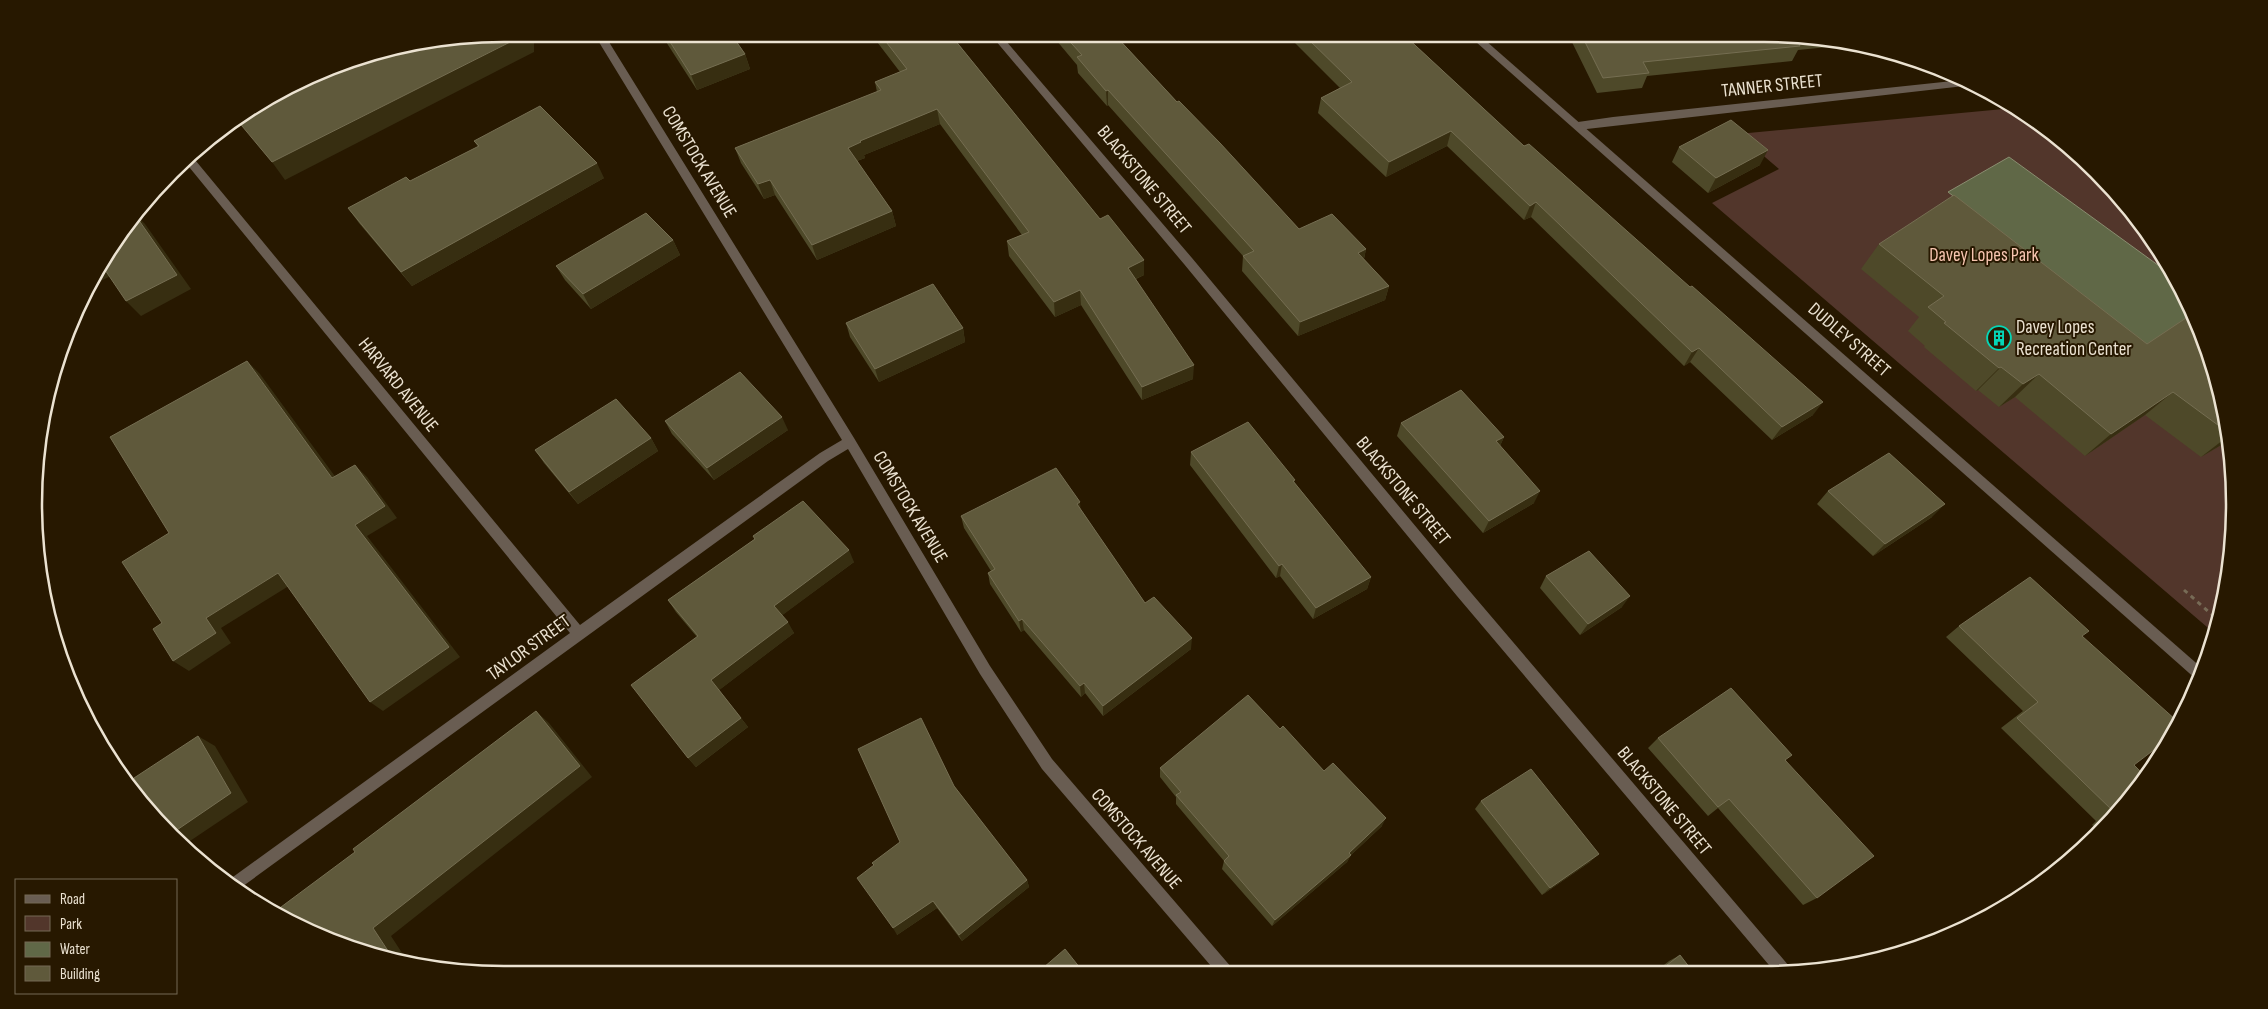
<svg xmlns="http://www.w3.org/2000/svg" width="2268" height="1009" font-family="'Sofia Sans Condensed',sans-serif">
<rect width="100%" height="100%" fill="#271800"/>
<path fill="#52362b" d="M2014,108L2074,151L2137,218L2186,297L2218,383L2233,474L2230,566L2214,633L1712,203L1779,169L1738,134Z"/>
<path fill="#606847" stroke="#8a8d70" d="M2009,157L2173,276L2186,297L2194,317L2149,347L1948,192Z"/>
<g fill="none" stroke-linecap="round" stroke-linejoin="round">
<path stroke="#776b56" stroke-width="3" stroke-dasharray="4.5 4.5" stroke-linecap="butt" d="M2184,590L2218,620"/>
<g fill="#695d52" fill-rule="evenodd">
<path d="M594,34H604L854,438L990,666L1052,759L1232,968L1235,973H1217L1042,769L980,674L848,449L828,461L239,889L226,882L570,633L185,162L191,155L580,625L820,453L842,440Z"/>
<path d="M1962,80L1973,85L1578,130L1573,126L1578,122L1613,117Z"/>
</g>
<g fill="#695d52" fill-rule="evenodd">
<path d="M990,34H1000L1192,258L1467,588L1789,966L1792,971H1774L1457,596L1184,264Z"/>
<path d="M1467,34H1478L2203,669L2197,680Z"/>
</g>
</g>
<g fill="#4e4929">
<path d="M661,34H731L745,54L750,69L697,90Z"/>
<path d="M871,34H950L1100,219L1144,260V275L1136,279L1193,379L1142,400L1081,305L1055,317L1009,256L1007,241L1022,235L940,124L864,155L865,158L857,161L892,211L896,226L817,260L775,195L764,199L741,163L735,148L877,92L875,82L900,72Z"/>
<path d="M1051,34H1114L1177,102L1299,229L1366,249L1364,259L1389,286L1385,300L1298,336L1242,271L1243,256L1108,105L1107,106L1078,73L1077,65Z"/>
<path d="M1286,34H1403L1813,415L1772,440L1690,362L1684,366L1531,217L1524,220L1447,146L1386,177L1318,113L1321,98L1340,88Z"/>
<path d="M1568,34H1764L1838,46L1798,50L1792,61L1647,76L1642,88L1597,93Z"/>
<path d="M474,141L604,178L412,286L359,223L348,208L410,181L478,147Z"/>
<path d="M1679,147L1760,165L1708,193L1672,162Z"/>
<path d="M673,240L680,255L591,309L565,280L556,266Z"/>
<path d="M1879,244L2147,344L2218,383L2228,441L2201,457L2145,415L2085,456L2015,397L1999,407L1978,390L1976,391L1924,347L1925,346L1908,331L1919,317L1861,269Z"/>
<path d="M846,323L963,328L965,342L879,382L850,337Z"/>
<path d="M665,421L788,430L714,480L672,434Z"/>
<path d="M1401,423L1504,437L1500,446L1534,503L1483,533L1397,436Z"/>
<path d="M651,438L658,451L578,504L544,463L535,450Z"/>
<path d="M1191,452L1295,480L1294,482L1371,577L1367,589L1313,619L1280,576L1276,578L1190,465Z"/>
<path d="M1828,491L1932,517L1873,556L1817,504Z"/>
<path d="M1081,510L1145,603L1191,649L1103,716L1085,693L1081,697L1024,630L1021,632L990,584L988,573L991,571L964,528L961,516Z"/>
<path d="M753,536L854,562L782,615L794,633L719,690L748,727L696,767L688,758L697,637L676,612L668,600L755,539Z"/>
<path d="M1546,576L1622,607L1580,635L1540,588Z"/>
<path d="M1959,626L2082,636L2134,765L2145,776L2096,828L2092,825L2096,821L2001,728L2023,711L1946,637Z"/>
<path d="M1280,729L1382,826L1351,855L1347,862L1272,926L1222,869L1224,861L1176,804V797L1160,777V768Z"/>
<path d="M1658,738L1786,760L1817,898L1803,905L1718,808L1708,816L1648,748Z"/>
<path d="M954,786L1027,880L1029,887L962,941L937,908L897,935L900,842Z"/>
<path d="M1481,801L1590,862L1542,895L1475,809Z"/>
<path d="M1680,955L1693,972H1655L1669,961Z"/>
</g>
<g fill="#372e11">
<path d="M526,34H534V52L285,180L272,162Z"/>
<path d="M745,54L750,69L697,90L691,75Z"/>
<path d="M1108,90V105L1107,106L1106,91Z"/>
<path d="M937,109L940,124L864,155L865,158L851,163L848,148L860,141Z"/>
<path d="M1451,131L1447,146L1386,177L1389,162Z"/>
<path d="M1768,150L1760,165L1708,193L1716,178Z"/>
<path d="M597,163L604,178L412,286L401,272Z"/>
<path d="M770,180L775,195L764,199L758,184Z"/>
<path d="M1536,202L1531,217L1524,220L1530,206Z"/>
<path d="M892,211L896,226L817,260L812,245Z"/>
<path d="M139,218L145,224L191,289L141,316L126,301L138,219Z"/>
<path d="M673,240L680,255L591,309L583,294Z"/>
<path d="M1366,249L1363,263L1358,253Z"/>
<path d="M1144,260V275L1128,282V268Z"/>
<path d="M101,264L113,275L90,286L97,269Z"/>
<path d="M1389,286L1385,300L1298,336L1300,322Z"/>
<path d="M1080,290L1081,305L1055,317L1054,302Z"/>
<path d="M963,328L965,342L879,382L875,369Z"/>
<path d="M1699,348L1690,362L1684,366L1692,352Z"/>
<path d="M247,361L260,374L345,490L332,478Z"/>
<path d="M1194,365L1193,379L1142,400V387Z"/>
<path d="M2001,367L1978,390L1976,391L1999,368Z"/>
<path d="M2039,374L2015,397L1999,407L2023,384Z"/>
<path d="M2173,392L2145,415L2085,456L2111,434Z"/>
<path d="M1823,402L1813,415L1772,440L1782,427Z"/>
<path d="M782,417L788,430L714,480L707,468Z"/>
<path d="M1504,437L1498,450L1496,441Z"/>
<path d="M2227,437L2228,441L2201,457Z"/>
<path d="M651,438L658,451L578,504L569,492Z"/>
<path d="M39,452L42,457L38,459Z"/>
<path d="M355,465L367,477L397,518L367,536L460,657L383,711L370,702L355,525Z"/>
<path d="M1540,491L1534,503L1483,533L1489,521Z"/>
<path d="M1080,502L1081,515L1077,504Z"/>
<path d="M1945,504L1932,517L1873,556L1885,544Z"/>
<path d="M849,550L854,562L780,617L774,606Z"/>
<path d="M1282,564L1280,576L1276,578L1279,566Z"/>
<path d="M278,573L292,584L221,628L231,643L189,671L173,661L206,618Z"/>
<path d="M1371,577L1367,589L1313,619L1316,608Z"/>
<path d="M1630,596L1622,607L1580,635L1588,624Z"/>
<path d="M1022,619L1024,630L1021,632L1019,621Z"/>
<path d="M788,622L794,633L718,691L711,680Z"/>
<path d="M1192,638L1191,649L1103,716V706Z"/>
<path d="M1084,683L1085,693L1081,697L1080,686Z"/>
<path d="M536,711L549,723L592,777L391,936L406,959L392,957L373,928Z"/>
<path d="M741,718L748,727L696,767L688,758Z"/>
<path d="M198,736L215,746L248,802L184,845L171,834Z"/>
<path d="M1386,818L1382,826L1351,855L1347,862L1272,926L1275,920Z"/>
<path d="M1599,854L1590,862L1542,895L1550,888Z"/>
<path d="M1027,880L1029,887L962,941L959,935Z"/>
<path d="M933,901L937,908L897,935L893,928Z"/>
</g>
<g fill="#5f593b" stroke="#756e52">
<path d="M504,34H526L272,162L237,120L269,97L353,59Z"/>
<path d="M665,34H731L745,54L691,75Z"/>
<path d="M880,34H950L1100,219L1108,215L1144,260L1128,268L1194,365L1142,387L1080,290L1054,302L1007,241L1029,232L937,109L860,141L861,142L848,148L892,211L812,245L770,180L758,184L735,148L881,90L875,82L907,69Z"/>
<path d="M1063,34H1114L1177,102L1179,101L1220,143L1299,229L1332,214L1366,249L1358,253L1389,286L1300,322L1243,256L1254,251L1108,90L1106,91L1077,57L1082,55Z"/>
<path d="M1303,34H1403L1524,146L1529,144L1690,287L1692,286L1823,402L1782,427L1699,348L1692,352L1536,202L1530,206L1451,131L1389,162L1321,98L1352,82Z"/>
<path d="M1581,34H1764L1796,39L1800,46L1643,62L1649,73L1603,78Z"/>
<path d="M540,106L597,163L401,272L348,208L406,177L410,181L479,146L474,141Z"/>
<path d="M1731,120L1768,150L1716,178L1679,147Z"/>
<path d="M1954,195L2147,344L2192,314L2218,383L2226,431L2173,392L2111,434L2039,374L2023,384L2001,367L1999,368L1944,323L1946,322L1928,307L1944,296L1879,244Z"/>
<path d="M646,213L673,240L583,294L556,266Z"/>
<path d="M138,219L177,275L126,301L101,264Z"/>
<path d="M933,284L963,328L875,369L846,323Z"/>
<path d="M247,361L332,478L355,465L385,506L355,525L449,647L370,702L278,573L206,618L216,633L173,661L153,629L162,623L122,562L169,533L110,437Z"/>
<path d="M740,372L782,417L707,468L665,421Z"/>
<path d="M1461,390L1504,437L1496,441L1540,491L1489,521L1401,423Z"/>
<path d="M616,399L651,438L569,492L535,450Z"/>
<path d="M1248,422L1295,480L1293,481L1371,577L1316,608L1282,564L1279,566L1191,452Z"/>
<path d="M1889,453L1945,504L1885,544L1828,491Z"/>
<path d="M1056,468L1080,502L1077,504L1145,603L1154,597L1192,638L1103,706L1084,683L1080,686L1022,619L1019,621L988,573L995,569L961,516Z"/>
<path d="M803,501L849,550L774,606L788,622L711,680L741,718L688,758L631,685L698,636L668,600L755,539L753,536Z"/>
<path d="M1589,551L1630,596L1588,624L1546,576Z"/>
<path d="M2030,577L2089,631L2082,636L2177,721L2168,739L2134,765L2145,776L2113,811L2017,718L2038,702L1959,626Z"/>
<path d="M1731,688L1792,755L1785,760L1874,856L1817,898L1729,799L1718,807L1658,738Z"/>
<path d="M1248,695L1280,729L1283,726L1324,771L1333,763L1386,818L1349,853L1351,855L1275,920L1224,861L1229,856L1176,795L1181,792L1160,768Z"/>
<path d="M536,711L580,766L373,928L392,957L353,950L277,910L355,852L353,849Z"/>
<path d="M921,718L954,786L1027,880L959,935L933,901L893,928L857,878L874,865L872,863L900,842L858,749Z"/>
<path d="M198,736L231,793L171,834L157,821L134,778Z"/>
<path d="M1531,769L1599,854L1550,888L1481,801Z"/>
<path d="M1065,949L1084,973L1036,974Z"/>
<path d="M1680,955L1693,972H1658Z"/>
</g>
<defs>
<g id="building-ring" transform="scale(1.25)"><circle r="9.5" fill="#271800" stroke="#05d5b6" stroke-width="1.5"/><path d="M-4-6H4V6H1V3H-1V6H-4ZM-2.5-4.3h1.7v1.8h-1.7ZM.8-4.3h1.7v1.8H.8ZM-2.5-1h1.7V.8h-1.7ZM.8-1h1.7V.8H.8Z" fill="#05d5b6"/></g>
</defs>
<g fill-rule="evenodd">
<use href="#building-ring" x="1999" y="338"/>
</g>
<g text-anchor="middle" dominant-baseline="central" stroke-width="4" stroke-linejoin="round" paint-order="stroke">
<g font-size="19" fill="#ebe2d1" stroke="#271800">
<text transform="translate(1772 86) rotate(-6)">TANNER STREET</text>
<text transform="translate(699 162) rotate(59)">COMSTOCK AVENUE</text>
<text transform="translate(1144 180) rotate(50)">BLACKSTONE STREET</text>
<text transform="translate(1849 340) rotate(41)">DUDLEY STREET</text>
<text transform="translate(398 385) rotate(51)">HARVARD AVENUE</text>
<text transform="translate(1403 491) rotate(50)">BLACKSTONE STREET</text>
<text transform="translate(910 507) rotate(59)">COMSTOCK AVENUE</text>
<text transform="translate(529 648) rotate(-36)">TAYLOR STREET</text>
<text transform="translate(1664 801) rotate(50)">BLACKSTONE STREET</text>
<text transform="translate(1136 839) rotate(49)">COMSTOCK AVENUE</text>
</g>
<g font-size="19" fill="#f7c5b0" stroke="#271800">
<text x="1984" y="255">Davey Lopes Park</text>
</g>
<g font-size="19" fill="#ebe2d1" stroke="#271800" text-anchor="start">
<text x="2016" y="327">Davey Lopes<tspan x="2016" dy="22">Recreation Center</tspan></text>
</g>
</g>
<path d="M0 0H2268V1009H0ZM504 42H1764A462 462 0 0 1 2226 504V504A462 462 0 0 1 1764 966H504A462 462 0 0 1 42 504V504A462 462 0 0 1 504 42Z" fill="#271800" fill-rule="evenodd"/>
<path fill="none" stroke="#ebe2d1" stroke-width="2.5" d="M504 42H1764A462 462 0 0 1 2226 504V504A462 462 0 0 1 1764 966H504A462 462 0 0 1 42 504V504A462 462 0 0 1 504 42Z"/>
<rect x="15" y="879" width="162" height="115" fill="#271800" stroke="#756954"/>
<rect x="25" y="895" width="25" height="8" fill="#695d52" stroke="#756954"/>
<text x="60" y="904" font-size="15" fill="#ebe2d1">Road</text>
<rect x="25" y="916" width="25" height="15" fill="#52362b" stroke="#756954"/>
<text x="60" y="929" font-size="15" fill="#ebe2d1">Park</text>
<rect x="25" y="942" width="25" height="15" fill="#606847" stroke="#756954"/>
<text x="60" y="954" font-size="15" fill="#ebe2d1">Water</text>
<rect x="25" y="966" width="25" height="15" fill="#5f593b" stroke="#756954"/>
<text x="60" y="979" font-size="15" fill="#ebe2d1">Building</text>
</svg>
